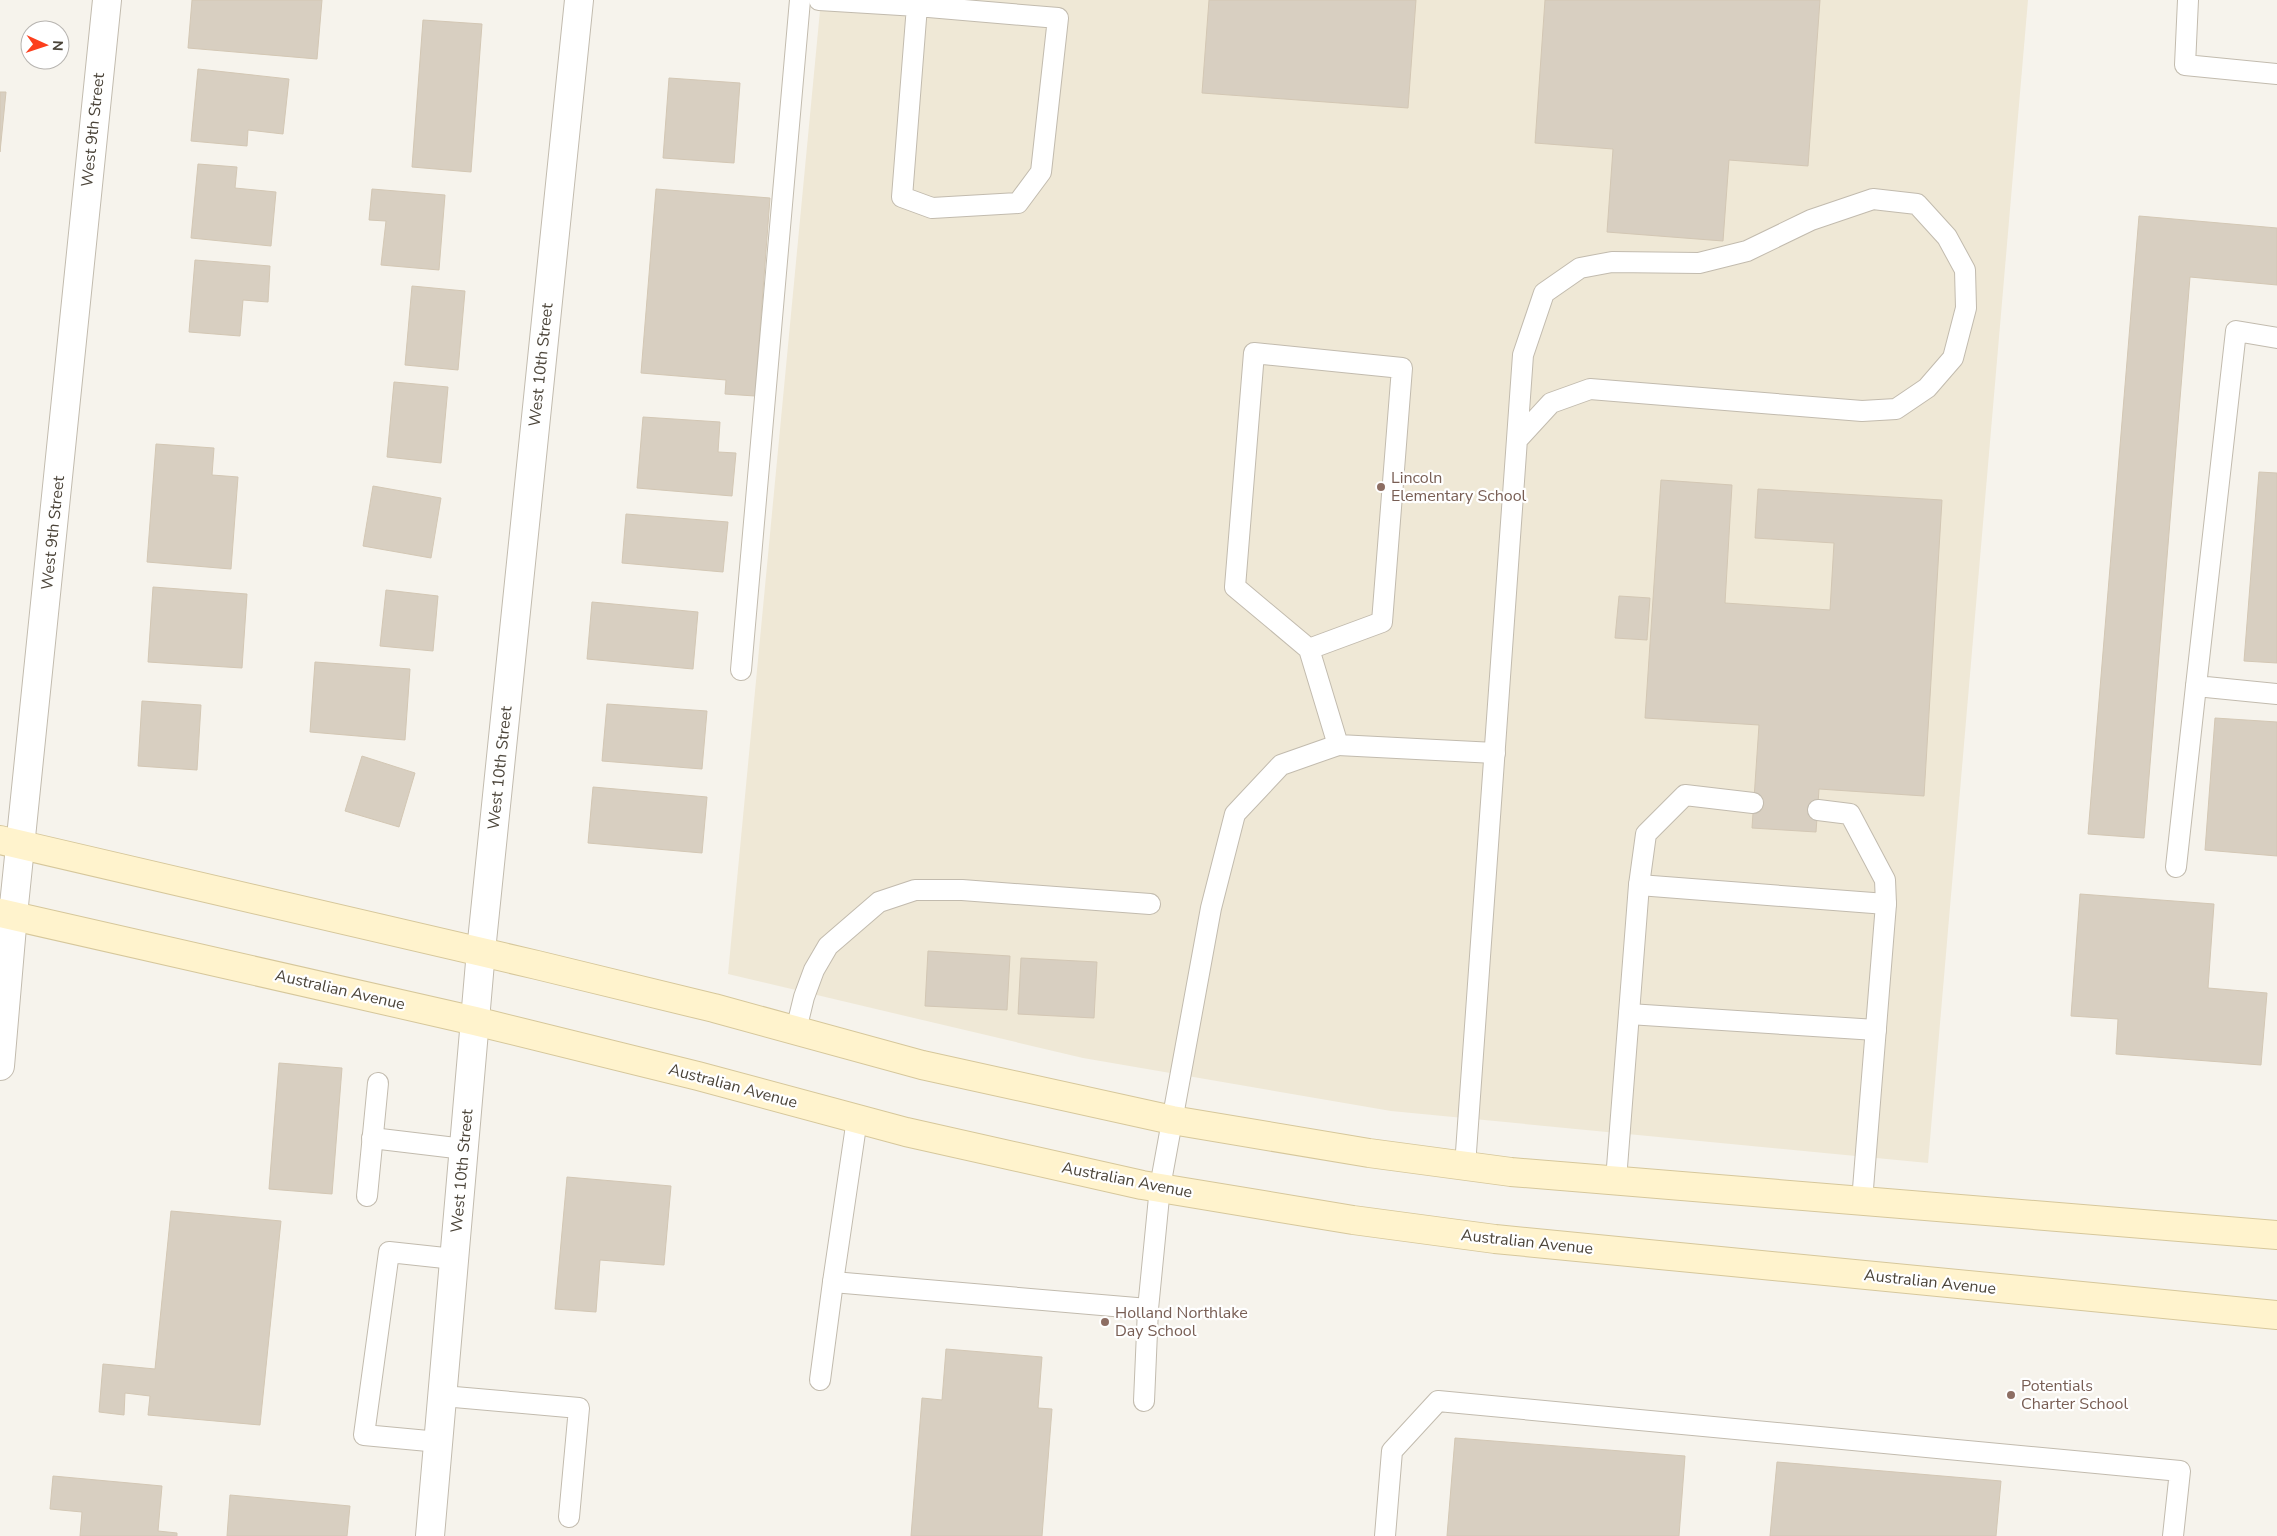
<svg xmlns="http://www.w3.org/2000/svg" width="2277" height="1536" font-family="'Nunito Sans',sans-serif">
<rect width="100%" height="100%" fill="#f6f3ec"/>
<path fill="#efe8d6" d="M821,0H2028L1928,1163L1391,1111L1083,1058L728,974Z"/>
<g fill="#d8cfc1" stroke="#d3c7b4">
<path d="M192,0H322L317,59L188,48Z"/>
<path d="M1209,0H1416L1408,108L1202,93Z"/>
<path d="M1545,0H1820L1808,166L1729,160L1723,241L1607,232L1613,149L1535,143Z"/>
<path d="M423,20L482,24L471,172L412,167Z"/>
<path d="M198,69L289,79L283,134L248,130L247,146L191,141Z"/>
<path d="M669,78L740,83L734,163L663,158Z"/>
<path d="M0,92H6L0,152Z"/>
<path d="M198,164L237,167L235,188L276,192L271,246L191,238Z"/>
<path d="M372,189L445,195L439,270L381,265L386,221L369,220Z"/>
<path d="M656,189L770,198L755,396L725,394L726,380L641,373Z"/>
<path d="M2139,216L2277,228V285L2190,277L2144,838L2088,834Z"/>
<path d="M195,260L270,266L268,302L243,300L240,336L189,332Z"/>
<path d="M412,286L465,291L458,370L405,365Z"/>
<path d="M394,382L448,387L441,463L387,457Z"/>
<path d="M643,417L720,422L718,452L736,453L732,496L637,488Z"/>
<path d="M156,444L214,448L212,475L238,477L231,569L147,562Z"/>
<path d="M2259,472L2277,473V663L2244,661Z"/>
<path d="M1661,480L1732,485L1725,603L1830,610L1834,543L1755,538L1758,489L1942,500L1924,796L1819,789L1816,832L1752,828L1759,725L1645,718Z"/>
<path d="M373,486L441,498L431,558L363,546Z"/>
<path d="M626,514L728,522L723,572L622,563Z"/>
<path d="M153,587L247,594L242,668L148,662Z"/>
<path d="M386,590L438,596L433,651L380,646Z"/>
<path d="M1619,596L1650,598L1647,640L1615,638Z"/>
<path d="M592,602L698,612L693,669L587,659Z"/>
<path d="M315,662L410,669L405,740L310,732Z"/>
<path d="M142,701L201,705L197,770L138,766Z"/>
<path d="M607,704L707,711L702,769L602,761Z"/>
<path d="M2215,718L2277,722V856L2205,850Z"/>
<path d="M362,756L415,773L399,827L345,811Z"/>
<path d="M593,787L707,797L702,853L588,843Z"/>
<path d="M2080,894L2214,904L2208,988L2267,993L2261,1065L2116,1054L2118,1019L2071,1016Z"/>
<path d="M928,951L1010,956L1007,1010L925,1006Z"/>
<path d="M1021,958L1097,962L1094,1018L1018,1014Z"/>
<path d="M279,1063L342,1068L332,1194L269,1189Z"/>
<path d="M567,1177L671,1186L664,1265L600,1260L596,1312L555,1309Z"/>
<path d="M171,1211L281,1221L260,1425L148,1415L150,1396L125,1393L124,1415L99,1412L103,1364L155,1369Z"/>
<path d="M946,1349L1042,1357L1038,1408L1052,1409L1042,1536H911L922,1398L942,1400Z"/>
<path d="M1455,1438L1685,1456L1679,1536H1447Z"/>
<path d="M1777,1462L2001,1481L1996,1536H1770Z"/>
<path d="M53,1476L162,1486L158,1531L177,1533V1536H80L82,1512L50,1509Z"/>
<path d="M230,1495L350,1506L347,1536H227Z"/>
</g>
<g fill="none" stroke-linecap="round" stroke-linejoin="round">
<g stroke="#c2bbae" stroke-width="22">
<g id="service">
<path d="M819,0L917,6L902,197L932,208L1018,203L1041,172L1058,18L917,6"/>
<path d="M2188,0L2185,65L2277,74"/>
<path d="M2277,338L2236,331L2196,686L2277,694"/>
<path d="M1309,649L1382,622L1402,368L1254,353L1235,587L1309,649L1338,745L1495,753"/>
<path d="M741,670L800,0"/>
<path d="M1818,810L1850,814L1885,880L1886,904L1862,1201"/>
<path d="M2176,867L2196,686"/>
<path d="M1639,885L1886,904"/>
<path d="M1629,1014L1876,1030"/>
<path d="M796,1030L804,997L814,970L828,946L879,902L915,890H962L1150,904"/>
<path d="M857,1119L833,1282L1148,1309L1160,1187L1211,908L1235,814L1281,765L1338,745"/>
<path d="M372,1138L464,1149"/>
<path d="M1465,1166L1523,355L1544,293L1580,268L1612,262L1699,263L1747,251L1811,220L1873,199L1917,204L1947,237L1965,270L1966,308L1953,358L1927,388L1896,409L1862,411L1590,389L1551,403L1517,440"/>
<path d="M1616,1180L1639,885L1646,834L1685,795L1753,803"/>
<path d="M367,1196L378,1083"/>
<path d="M820,1380L833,1282"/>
<path d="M443,1396L579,1408L569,1517"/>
<path d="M1144,1401L1148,1309"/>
<path d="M439,1442L364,1435L389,1252L454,1259"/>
<path d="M1385,1536L1392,1451L1438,1401L2180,1471L2173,1536"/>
</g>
</g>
<g stroke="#c2bbae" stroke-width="30">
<g id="minor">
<path d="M0,1066L13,915L107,0"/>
<path d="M430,1536L481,951L579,0"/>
</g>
</g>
<g stroke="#d6c79b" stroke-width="30">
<g id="secondary">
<path d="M0,840L537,965L714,1008L922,1065L1172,1120L1369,1153L1511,1172L2277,1235"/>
<path d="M0,913L475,1021L698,1076L906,1132L1142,1185L1353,1220L1495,1239L2277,1315"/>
</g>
</g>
<use href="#service" stroke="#fff" stroke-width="20"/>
<use href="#minor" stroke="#fff" stroke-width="28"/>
<use href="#secondary" stroke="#fff3cd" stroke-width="28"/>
</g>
<g fill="#8d6e63" stroke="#fff" stroke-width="2">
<circle cx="1381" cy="487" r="5"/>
<circle cx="1105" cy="1322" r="5"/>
<circle cx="2011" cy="1395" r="5"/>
</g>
<g text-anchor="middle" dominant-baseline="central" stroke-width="4.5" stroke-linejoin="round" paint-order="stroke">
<g font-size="16" fill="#4b4439" stroke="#fff">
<text transform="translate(93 130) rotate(-84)">West 9th Street</text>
<text transform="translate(541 365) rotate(-84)">West 10th Street</text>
<text transform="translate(53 533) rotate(-84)">West 9th Street</text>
<text transform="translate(500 768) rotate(-84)">West 10th Street</text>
<text transform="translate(340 990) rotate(13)">Australian Avenue</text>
<text transform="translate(733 1086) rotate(15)">Australian Avenue</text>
<text transform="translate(462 1171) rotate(-85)">West 10th Street</text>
<text transform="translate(1127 1180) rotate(11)">Australian Avenue</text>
<text transform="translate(1527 1242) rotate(6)">Australian Avenue</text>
<text transform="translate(1930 1282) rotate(6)">Australian Avenue</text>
</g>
<g font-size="16" fill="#785e54" stroke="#fff" text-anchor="start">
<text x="1391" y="478">Lincoln<tspan x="1391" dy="18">Elementary School</tspan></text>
<text x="1115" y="1313">Holland Northlake<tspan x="1115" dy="18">Day School</tspan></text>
<text x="2021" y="1386">Potentials<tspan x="2021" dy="18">Charter School</tspan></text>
</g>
</g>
<g transform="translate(45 45) rotate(93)"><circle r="24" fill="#ffffff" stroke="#b7b4b0"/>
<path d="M0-4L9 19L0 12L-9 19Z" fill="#fc3f1d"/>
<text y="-8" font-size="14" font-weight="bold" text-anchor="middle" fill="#4b4439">N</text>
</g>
</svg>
